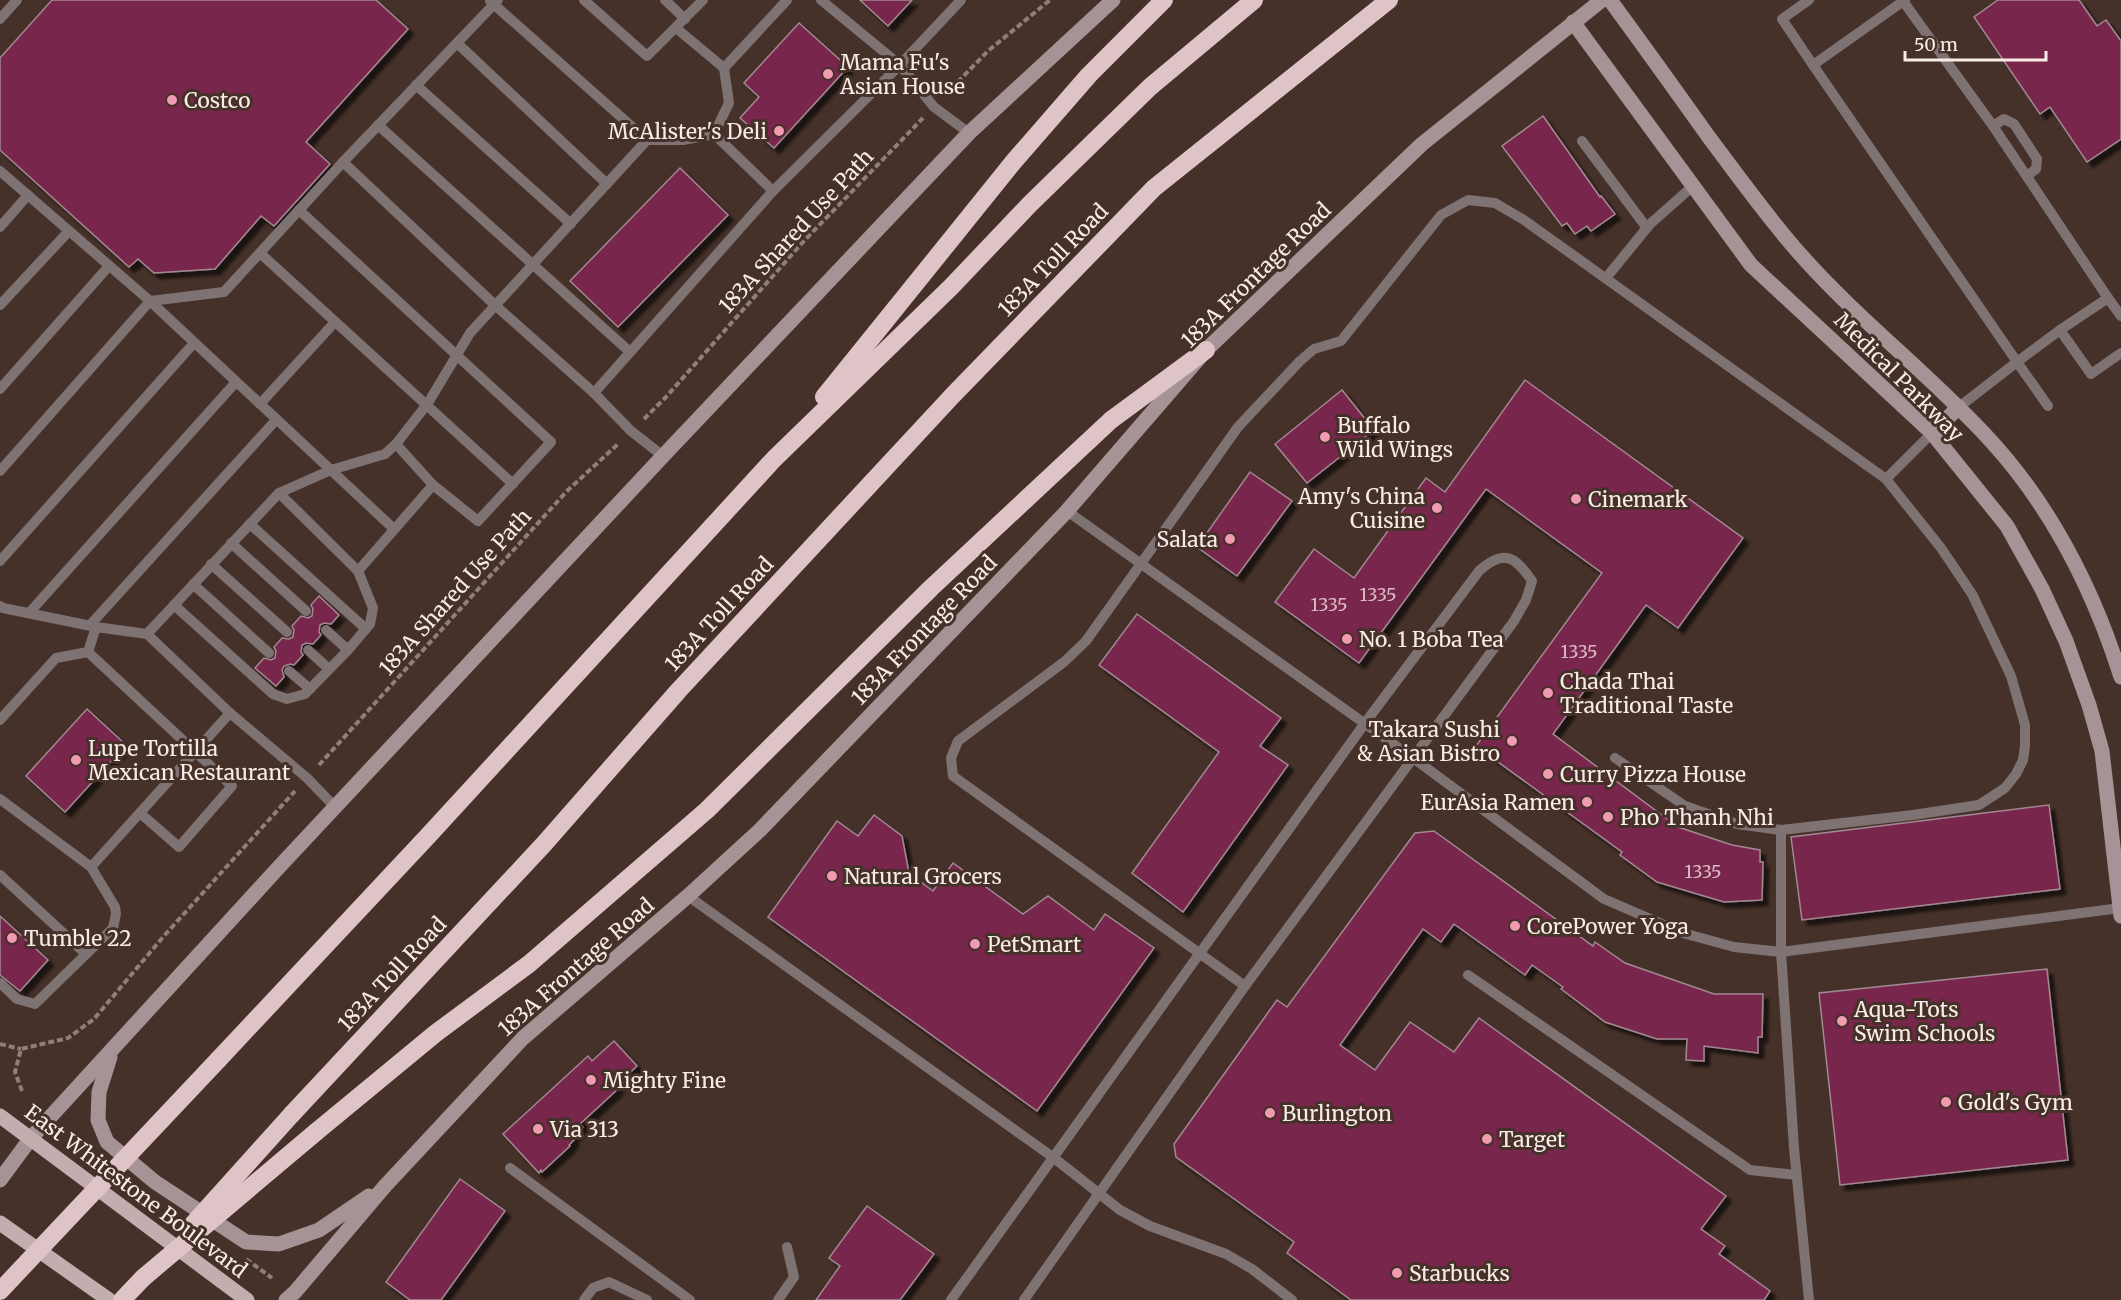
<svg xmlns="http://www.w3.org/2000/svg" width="2121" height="1300" font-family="Merriweather,serif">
<defs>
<filter id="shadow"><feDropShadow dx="5.5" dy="5.5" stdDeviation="1.5" flood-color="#0009"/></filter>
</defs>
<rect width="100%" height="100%" fill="#453129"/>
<g fill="#78254c" stroke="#a18891" stroke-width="1.5" filter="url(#shadow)">
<path d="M52,0H376L408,29L306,142L330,164L274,226L261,216L215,269L154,273L138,259L129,267L0,150V58Z"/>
<path d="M860,0H912L888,26Z"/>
<path d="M1998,0H2079L2097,26L2106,20L2121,41V139L2087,162L2050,107L2040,114L1974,17Z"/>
<path d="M799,23L848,67L774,148L740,118L759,97L744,83Z"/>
<path d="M1543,116L1600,197L1601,196L1615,214L1591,231L1587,226L1575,234L1567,223L1562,226L1502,146Z"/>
<path d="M680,168L728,215L618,327L570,281Z"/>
<path d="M1525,380L1743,538L1678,628L1646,605L1553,734L1678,827L1732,845L1760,850V862H1763L1762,900L1724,902L1657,882L1620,855L1622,852L1476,746L1602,573L1486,489L1359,663L1275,602L1314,549L1354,578L1426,478L1445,492Z"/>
<path d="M1342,390L1374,430L1307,483L1275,444Z"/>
<path d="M1250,472L1292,501L1237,576L1197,547Z"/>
<path d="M319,596L339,615L331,624L324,623L320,625L319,632L321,635L313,644L306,643L302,645L301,652L303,655L294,665L290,664L284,666L282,670L284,677L276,686L255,668L264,658L271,660L275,658L276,651L274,647L282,638L289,639L293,637L294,630L292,626L301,616L308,618L312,616L313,609L311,605Z"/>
<path d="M1137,614L1281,718L1260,746L1288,765L1183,912L1132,873L1219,752L1099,665Z"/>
<path d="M87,709L126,745L65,812L26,776Z"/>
<path d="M2049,805L2060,889L1802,920L1791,837Z"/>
<path d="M874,815L902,836L909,873L933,891L953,863L1023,914L1048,896L1094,930L1105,914L1154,948L1037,1111L768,917L837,821L858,836Z"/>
<path d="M1434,831L1593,946L1595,942L1625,963L1714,994H1763L1762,1037H1758V1053L1704,1046V1061L1686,1060L1687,1039H1657L1605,1022L1561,989L1563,987L1532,965L1525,975L1454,924L1441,942L1423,929L1340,1045L1375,1070L1410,1022L1454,1052L1479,1018L1726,1196L1701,1229L1725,1246L1719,1254L1770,1291L1764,1300H1351L1287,1253L1294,1242L1176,1157L1174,1144L1277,1000L1287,1007L1415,833Z"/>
<path d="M0,916L48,960L20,991L0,975Z"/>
<path d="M2047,969L2068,1160L1840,1185L1819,993Z"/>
<path d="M614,1041L637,1066L616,1086L618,1089L580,1124L583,1127L571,1138L574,1140L569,1145L570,1146L542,1172L541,1170L539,1173L503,1134L588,1056L592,1061Z"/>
<path d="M460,1179L505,1211L441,1300H410L386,1282Z"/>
<path d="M867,1206L934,1254L900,1300H816L840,1266L829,1258Z"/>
</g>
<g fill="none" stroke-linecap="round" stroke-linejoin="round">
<g stroke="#907f78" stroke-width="4" stroke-dasharray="6 3" stroke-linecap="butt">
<path d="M945,95L988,51L1050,0"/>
<path d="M644,419L666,397L803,242L923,118"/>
<path d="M319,765L567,491L618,444"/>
<path d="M0,1044L21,1049"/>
<path d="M22,1091L15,1072L21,1049L68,1038L94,1019L163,937L295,791"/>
<path d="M72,1135L93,1151"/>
<path d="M246,1259L272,1278"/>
</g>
<g stroke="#7e7273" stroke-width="10">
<path d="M584,0L647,56L703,0"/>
<path d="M665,0L685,19"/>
<path d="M821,0L900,65L934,107L969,133"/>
<path d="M1809,0L1782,19L1813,65"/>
<path d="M1905,0L1813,65L2017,362L1959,407"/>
<path d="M490,1L647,140"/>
<path d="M1903,1L1993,126L2108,298"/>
<path d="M0,19L17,0"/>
<path d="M676,28L724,68"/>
<path d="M457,43L607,184"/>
<path d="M416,85L571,224"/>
<path d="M378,125L630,352"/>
<path d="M1993,126L2004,119L2014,124L2037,159L2036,169L2027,176"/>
<path d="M714,134L773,191"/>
<path d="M1582,141L1647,228"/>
<path d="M343,162L496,306L594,393"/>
<path d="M0,171L150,301L394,529"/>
<path d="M0,227L28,195"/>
<path d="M260,253L513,484"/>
<path d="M1606,278L1650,224L1693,186"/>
<path d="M0,305L69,231"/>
<path d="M2060,330L2091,374L2121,353"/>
<path d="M0,389L109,266"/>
<path d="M260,404L335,322"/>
<path d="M2048,406L2017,362L2060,330L2108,298L2121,316"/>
<path d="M396,444L433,485"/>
<path d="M663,456L631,431L594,393L773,191L900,65L961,0"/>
<path d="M0,471L150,301L224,292L343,162L498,0"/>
<path d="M1886,479L1932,433"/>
<path d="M279,493L358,571L433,485L478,521L551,442L299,210"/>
<path d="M1067,511L1413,758L1604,899L1683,933L1734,947L1781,952L2120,908"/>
<path d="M250,524L366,629"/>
<path d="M231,543L306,611"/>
<path d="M0,561L194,343"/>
<path d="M211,564L287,632"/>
<path d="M193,584L269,653"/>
<path d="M174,605L273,694L287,699L305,694L348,650"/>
<path d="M0,606L3,608L96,627L147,634L230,713L307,778L335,807"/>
<path d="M29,613L236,382"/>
<path d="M90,625L276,420"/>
<path d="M96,627L88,652L232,786L179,847L140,813"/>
<path d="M326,630L348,650L370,624L373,608L358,571"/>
<path d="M147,634L279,493L331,470L385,454L396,444L428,403L470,333L647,140H683L714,134L729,103L724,68L787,0"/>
<path d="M308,650L329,669"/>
<path d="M289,671L310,689"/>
<path d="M0,720L56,658L88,652"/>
<path d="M0,799L91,867L115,907L116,914L113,928L35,1004L17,999L0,983"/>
<path d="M1781,830V952L1794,1148L1809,1300"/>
<path d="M91,867L230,713"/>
<path d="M0,875L85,953"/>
<path d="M688,896L1054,1158L1120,1210L1150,1226L1226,1254L1252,1269L1292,1300"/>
<path d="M1468,975L1750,1170L1796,1175"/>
<path d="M1245,986L953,776L951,758L958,741L1064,662L1086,641L1238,427L1300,361L1314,349L1341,341L1441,215L1468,200L1495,203L1524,220L1886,479L1941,548L1972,594L2011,676L2025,725V746L2023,760L2016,774L2005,788L1979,805L1913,815L1781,830L1737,824L1685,806L1615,758"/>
<path d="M510,1168L690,1300"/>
<path d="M584,1300L593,1288L609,1282L647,1300"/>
<path d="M778,1300L794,1277L787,1247"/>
<path d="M951,1300L1365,723L1479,571C1504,549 1515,556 1532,581L1526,600L1514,621L1245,986L1024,1300"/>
</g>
<g stroke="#a59395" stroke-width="15">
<path d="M1610,0C1643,45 1676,91 1708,136C1738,176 1767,217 1800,254C1859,321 1931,375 1991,441C2052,508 2094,592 2121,677"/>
<path d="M1573,22L1751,265L1932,433L2007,526L2042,589L2066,641L2089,705L2102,751L2121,916"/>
<path d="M1932,433L1959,407"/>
<path d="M110,1057L99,1092L98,1120L107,1142L155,1182L246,1242L279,1244L319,1230L369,1196"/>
<path d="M0,1180L31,1138L279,867L663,456L969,133L1113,0"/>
<path d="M286,1300L295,1292L385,1186L523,1038L688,896L760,830L1067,511L1206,350L1422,144L1602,0"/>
</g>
<g stroke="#c4adaf" stroke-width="15">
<path d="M0,1116L247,1300"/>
<path d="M0,1223L109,1300"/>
</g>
<g stroke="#dfc4c7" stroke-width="18">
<path d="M824,397L1015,160L1089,75L1164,0"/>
<path d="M218,1060L427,837L774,459L951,287L1030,204L1150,87L1254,0"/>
<path d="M292,1114L544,844L679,690L953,395L1154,188L1389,0"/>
<path d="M316,1132L436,1033L529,964L707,810L931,588L1111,420L1206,350"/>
<path d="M122,1300L143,1278"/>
</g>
<g stroke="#dfc4c7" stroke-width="18">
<path d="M193,1224L292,1114"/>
<path d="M143,1278L316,1132"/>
<path d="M0,1291L218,1060"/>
</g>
</g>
<g fill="#f19ab2" stroke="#453129" stroke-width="2">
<circle cx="828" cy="74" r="6"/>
<circle cx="172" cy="100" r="6"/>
<circle cx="779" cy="131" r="6"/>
<circle cx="1325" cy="437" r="6"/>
<circle cx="1576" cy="499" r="6"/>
<circle cx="1437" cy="508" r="6"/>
<circle cx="1230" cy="539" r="6"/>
<circle cx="1347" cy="639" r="6"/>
<circle cx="1548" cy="693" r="6"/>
<circle cx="1512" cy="741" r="6"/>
<circle cx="76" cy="760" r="6"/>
<circle cx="1548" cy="774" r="6"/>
<circle cx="1587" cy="802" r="6"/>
<circle cx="1608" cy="817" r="6"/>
<circle cx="832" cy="876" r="6"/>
<circle cx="1515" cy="926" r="6"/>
<circle cx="12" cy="938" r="6"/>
<circle cx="975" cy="944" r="6"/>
<circle cx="1842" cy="1021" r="6"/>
<circle cx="591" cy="1080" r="6"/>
<circle cx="1946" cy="1102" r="6"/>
<circle cx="1270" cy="1113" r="6"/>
<circle cx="538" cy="1129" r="6"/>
<circle cx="1487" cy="1139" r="6"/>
<circle cx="1397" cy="1273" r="6"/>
</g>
<g text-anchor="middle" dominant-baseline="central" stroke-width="6" stroke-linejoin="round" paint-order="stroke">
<g font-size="18" fill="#d9bac0">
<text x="1378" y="594">1335</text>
<text x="1329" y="604">1335</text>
<text x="1579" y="651">1335</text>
<text x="1703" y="871">1335</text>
</g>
<g font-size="21" fill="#f9ece6" stroke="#453129" text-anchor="start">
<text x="840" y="62">Mama Fu's<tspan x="840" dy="24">Asian House</tspan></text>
<text x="184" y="100">Costco</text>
<text x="767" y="131" text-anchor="end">McAlister's Deli</text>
<text x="1337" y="425">Buffalo<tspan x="1337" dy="24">Wild Wings</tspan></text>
<text x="1425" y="496" text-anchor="end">Amy's China<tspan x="1425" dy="24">Cuisine</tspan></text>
<text x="1588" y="499">Cinemark</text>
<text x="1218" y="539" text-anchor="end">Salata</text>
<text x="1359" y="639">No. 1 Boba Tea</text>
<text x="1560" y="681">Chada Thai<tspan x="1560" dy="24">Traditional Taste</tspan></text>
<text x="1500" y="729" text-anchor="end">Takara Sushi<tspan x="1500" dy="24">&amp; Asian Bistro</tspan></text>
<text x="88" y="748">Lupe Tortilla<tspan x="88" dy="24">Mexican Restaurant</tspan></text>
<text x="1560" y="774">Curry Pizza House</text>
<text x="1575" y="802" text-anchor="end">EurAsia Ramen</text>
<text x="1620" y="817">Pho Thanh Nhi</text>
<text x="844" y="876">Natural Grocers</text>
<text x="1527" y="926">CorePower Yoga</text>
<text x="24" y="938">Tumble 22</text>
<text x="987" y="944">PetSmart</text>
<text x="1854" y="1009">Aqua-Tots<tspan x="1854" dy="24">Swim Schools</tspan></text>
<text x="603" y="1080">Mighty Fine</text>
<text x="1958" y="1102">Gold's Gym</text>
<text x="1282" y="1113">Burlington</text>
<text x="550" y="1129">Via 313</text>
<text x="1499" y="1139">Target</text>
<text x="1409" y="1273">Starbucks</text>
</g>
<g font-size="21" fill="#f9ece6" stroke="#453129">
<text transform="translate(796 231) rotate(-47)">183A Shared Use Path</text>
<text transform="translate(1053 260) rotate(-46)">183A Toll Road</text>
<text transform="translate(1256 275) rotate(-44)">183A Frontage Road</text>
<text transform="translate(1899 377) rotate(45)">Medical Parkway</text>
<text transform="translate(455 592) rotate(-48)">183A Shared Use Path</text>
<text transform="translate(719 614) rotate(-47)">183A Toll Road</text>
<text transform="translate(924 630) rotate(-46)">183A Frontage Road</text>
<text transform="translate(576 967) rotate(-41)">183A Frontage Road</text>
<text transform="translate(392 974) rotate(-47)">183A Toll Road</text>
<text transform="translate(136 1191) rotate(37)">East Whitestone Boulevard</text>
</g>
</g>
<path d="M1905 51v9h141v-9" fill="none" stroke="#f9ece6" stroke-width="3"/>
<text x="1914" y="51" font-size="18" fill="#f9ece6" stroke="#453129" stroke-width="4.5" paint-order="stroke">50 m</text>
</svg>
